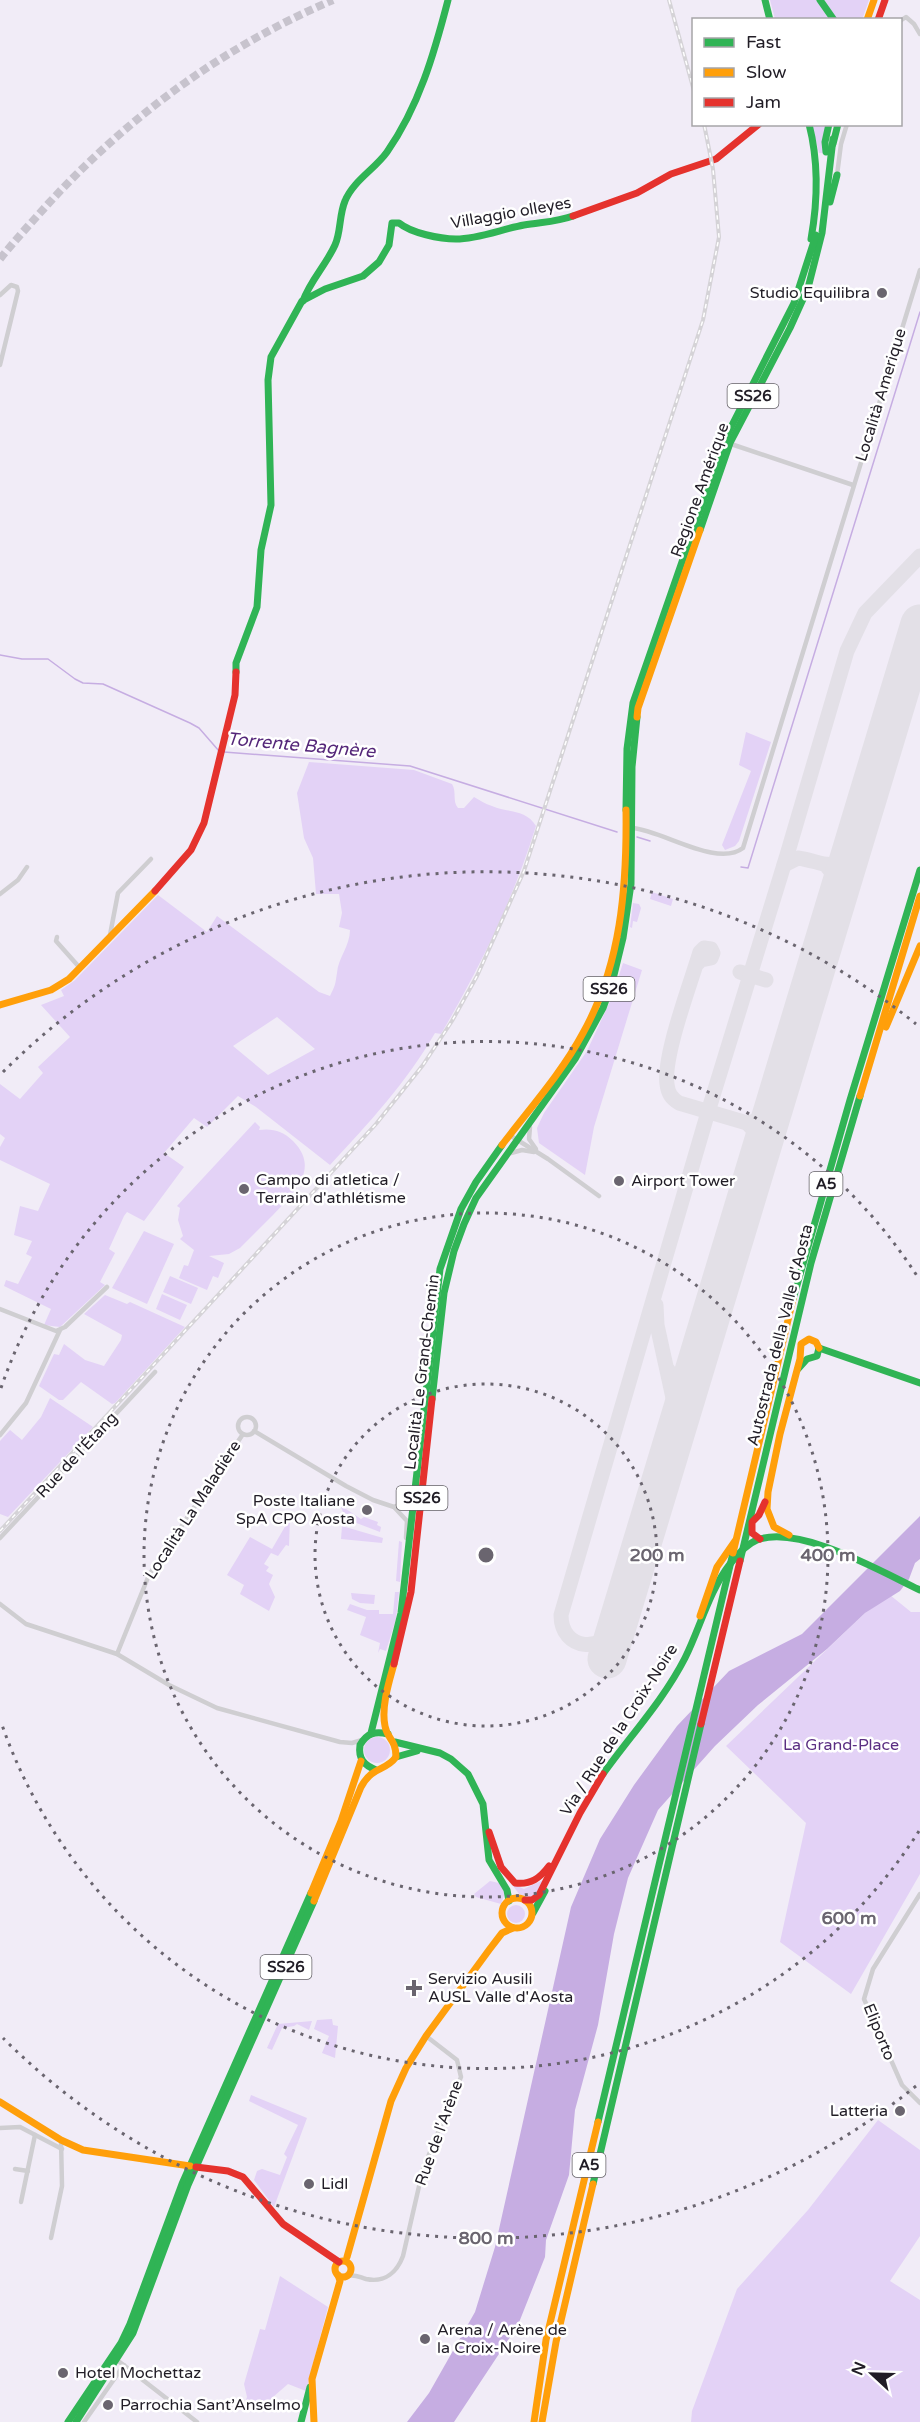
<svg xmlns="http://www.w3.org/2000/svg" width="920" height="2422" font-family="'Varela Round',sans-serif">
<rect width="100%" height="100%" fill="#f1ecf7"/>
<g fill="#e3d2f6" fill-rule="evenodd">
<path d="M770,0H818L832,19H775Z"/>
<path d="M824,0H869L862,20L837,19Z"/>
<path d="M812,125H826L823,153H819Z"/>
<path d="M746,732L771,742L739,841L735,846L725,850L722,845L751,771L739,765Z"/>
<path d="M309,762L414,770L452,784C457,792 452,801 458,808H464L474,797C480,800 485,804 492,806C508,813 526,809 536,826C513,900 480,967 441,1034L435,1033C407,1082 368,1124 330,1165L256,1107L238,1096L207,1127L194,1118L164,1153L184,1167L144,1221L127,1212L124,1216L109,1249L115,1253L100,1282L105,1285L60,1327L44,1325L51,1309L4,1286L6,1280L18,1284L32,1257L26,1254L32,1241L14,1235L20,1206L38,1211L50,1184L0,1160V1147L5,1138L0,1134V1084L20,1099L43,1073L38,1067L70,1037L41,1005L64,996L61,990L74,981L158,895L207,932L217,916L319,992L330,996C336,984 335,985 337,973C338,958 350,946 350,930L339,927L342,913L339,894H316L313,858L304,838L297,793ZM277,1017L315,1049L268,1075L233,1046Z"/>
<path d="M652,892L673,899L671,906L650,899Z"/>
<path d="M633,903L639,904L641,908L637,922L633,921L632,928L630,927Z"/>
<path d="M623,963L642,970L594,1127L585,1175L539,1143L537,1128L544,1113L587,1051L612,997Z"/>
<path d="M255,1122L260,1127L259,1130C272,1128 283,1131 293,1141C321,1169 293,1194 273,1215C262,1226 251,1237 240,1248L229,1254L209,1256L224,1263L218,1278L213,1276L207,1290L179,1278L184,1265L188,1266L194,1250L180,1239L183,1236L178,1220L180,1208L177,1206Z"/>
<path d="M144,1231L174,1244L147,1304L112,1288Z"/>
<path d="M170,1276L198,1288L191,1304L163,1292Z"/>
<path d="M162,1294L187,1305L180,1320L156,1309Z"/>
<path d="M105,1295L127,1304L130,1302L185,1327L115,1403L112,1404L81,1382L63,1400H59L39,1386L54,1354L59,1355L64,1344L85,1360L104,1366L121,1340L122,1335L84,1314Z"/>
<path d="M50,1398L93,1427L8,1517L0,1514V1441L10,1430L22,1440L41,1417Z"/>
<path d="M340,1505L361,1519L364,1517L378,1522L377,1525L381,1527L380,1532L346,1519Z"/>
<path d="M290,1518L289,1546L286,1545L278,1556L271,1553L264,1564L269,1567L266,1571L273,1575L269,1584L275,1597L269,1611L240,1594L244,1585L227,1575L250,1537L272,1549Z"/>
<path d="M342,1526L383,1538L382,1543L341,1539Z"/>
<path d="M399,1541L402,1542L400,1582L396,1581Z"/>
<path d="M395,1592H399L396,1619L386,1651L380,1649L378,1653L380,1643L360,1635L366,1617L347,1610L350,1604L367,1610H379V1614H393Z"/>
<path d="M351,1593L375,1595L374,1604L360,1603L352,1599Z"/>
<path d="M890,1595L911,1612H920V1874L851,1994L780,1942L806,1823L726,1746L865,1613Z"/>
<circle cx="377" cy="1750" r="13"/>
<path d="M543,1880L539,1890L530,1898L519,1894L511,1883L524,1889Z"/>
<path d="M490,1881L499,1883L505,1893L501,1904L476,1897L474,1894Z"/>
<circle cx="516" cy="1914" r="9"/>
<path d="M332,2019L333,2025L338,2026L335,2058L322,2053L329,2036L314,2029L317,2020Z"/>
<path d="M312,2021L309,2030L297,2024L294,2026L282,2028L272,2050L267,2048L278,2024Z"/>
<path d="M251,2095L307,2118L274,2207L254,2180L257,2171L262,2169L280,2175L287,2157L284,2154L298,2125L249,2101Z"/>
<path d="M878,2120L920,2150V2236L890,2281L920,2300V2422H691L692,2411L737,2289L808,2210Z"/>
<path d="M280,2276L328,2307L306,2391L288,2384L258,2410L252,2411L244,2405L247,2397L244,2384L260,2329L265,2330Z"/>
</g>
<path fill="#c6ade2" d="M920,1516V1559L915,1563L909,1579L900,1591L865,1613L827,1649L758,1705L715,1746L658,1810L628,1878L614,1934L598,2025L575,2110L569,2175L546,2240L545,2257L518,2325L454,2422H407L429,2393L475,2312L495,2247L571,1907L600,1839L634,1785L677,1726L729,1671L802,1634Z"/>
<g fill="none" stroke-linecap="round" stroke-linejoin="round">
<g stroke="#c6ade2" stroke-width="1.5">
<path d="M0,655L22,659H48L75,679L83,683L103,684L190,723L199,728L219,751"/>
<path d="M224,752L410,766L617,832"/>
<path d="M637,837L650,841"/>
<path d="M741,867L748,868L920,312"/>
</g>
<g stroke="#e3e0e7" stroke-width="15">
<path d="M784,865L798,858C826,862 833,875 853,847"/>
<path d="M826,865L837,879L838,895"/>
<path d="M696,965L701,960L711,958L713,953L711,949L704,948L700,952C691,982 663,1056 667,1084C668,1093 671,1098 679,1103L747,1123L758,1135L761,1149"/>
<path d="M740,972L766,980"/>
<path d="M747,1123L763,1119L775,1105"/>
<path d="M656,1305L657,1325L673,1398L674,1440"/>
<path d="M668,1370L674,1379C683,1382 690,1380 694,1371"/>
<path d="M619,1622C604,1655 561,1651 561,1615L708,1112L787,855L847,651L865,613L920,556"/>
</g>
<path stroke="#e3e0e7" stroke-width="39" d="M607,1659L920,624"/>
<path stroke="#c7c3cd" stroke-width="8" stroke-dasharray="8 4" stroke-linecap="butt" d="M0,259C15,240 32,222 48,204C129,116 223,47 333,0"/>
<g stroke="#cfced1" stroke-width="4.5">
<path d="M900,21L906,17L914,24L920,34"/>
<path d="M837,175L841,144L847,124"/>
<path d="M0,295L11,285L17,287L18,291L0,365"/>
<path d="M728,443L853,485"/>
<path d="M632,828C662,830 717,868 743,848L920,270"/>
<path d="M0,894L18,880L27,867"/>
<path d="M110,935L118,893L151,859"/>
<path d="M57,937L56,941L80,968"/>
<path d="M530,1127L529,1139L536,1149"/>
<path d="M511,1136L548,1159L599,1196"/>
<path d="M511,1153L522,1150L534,1152"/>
<path d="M0,1309L56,1331L65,1327L107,1287"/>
<circle cx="247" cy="1426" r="9"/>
<path d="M254,1431L346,1486L373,1500L394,1507L407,1521L406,1538"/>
<path d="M0,1435L26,1403L60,1330"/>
<path d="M394,1507L407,1501L412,1489"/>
<path d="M0,1538L155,1372"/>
<path d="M0,1604L26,1624L117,1654L169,1685L217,1708L340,1742L352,1743L362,1740"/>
<path d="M117,1654L149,1575L243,1434"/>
<path d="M920,1894L873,1969L864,1999L902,2085L920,2103"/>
<path d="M0,2128L20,2127L62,2149"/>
<path d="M15,2169L28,2171"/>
<path d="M21,2202L35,2135"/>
<path d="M51,2238L62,2186L61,2140"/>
<path d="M347,2276C355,2274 359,2277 366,2279C385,2283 397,2272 403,2256L423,2169L461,2077L457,2060L426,2036"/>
<path d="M117,2360L197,2422"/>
<path d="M84,2422L124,2365"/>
</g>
<g stroke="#30b455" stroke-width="7">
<path d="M765,0L770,20"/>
<path d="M820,0L834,20"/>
<path d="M809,124C819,163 818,200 811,239"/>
<path d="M833,144L838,124"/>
<path d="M826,152L825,142L829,124"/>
<path d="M830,202L837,175"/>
<path d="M303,301C310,281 326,265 335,245C341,232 339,215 345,201C353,181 375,169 387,152C419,106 434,54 448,0"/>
<path d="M700,530L730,443L790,328L808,288L822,233L833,139"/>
<path d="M236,672V663L257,607L261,550L271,505L268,380L271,357L302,301L325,289L363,276L379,262L389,245L392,223H399C411,233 440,239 456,239C478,239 502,229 524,225C541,222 557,222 573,216"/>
<path d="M626,810L627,749L633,703L724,441L794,303L816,235"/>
<path d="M793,1299L850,1100L920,870"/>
<path d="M819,1348L920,1383"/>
<path d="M798,1369L807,1359L817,1356L819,1348"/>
<path d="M432,1399L444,1293L454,1251L464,1224L476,1198L575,1059L603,1008L612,983L623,938L631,884L632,767L637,717"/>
<path d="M740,1561L811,1263L860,1096"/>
<path d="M371,1733L401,1613L440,1269L461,1209L476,1182L502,1145"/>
<path d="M395,1742L440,1753L451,1759L468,1774L483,1804L489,1860L507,1890L509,1901"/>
<path d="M396,1757L417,1751"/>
<path d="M376,1770C364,1765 358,1759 360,1745C367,1733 375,1731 388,1734"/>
<path d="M603,1774C630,1736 663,1701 685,1658C700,1628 709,1591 730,1564C737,1555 747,1544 757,1540C799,1524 882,1572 920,1590"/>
<path d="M533,1913L545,1891"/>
<path d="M598,2122L733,1553"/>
<path d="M593,2184L701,1724"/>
<path d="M68,2422L121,2343L130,2324L182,2184L311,1893"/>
<path d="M76,2422L133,2333L188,2185L314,1901"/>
<path d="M301,2422L310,2387"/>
</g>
<g stroke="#ff9f0a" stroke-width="7">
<path d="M867,20L874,0"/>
<path d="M637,717L638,708L700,530"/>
<path d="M0,1005L51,990L69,979L155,891"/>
<path d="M886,1027L920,946"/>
<path d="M860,1096L920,896"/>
<path d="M502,1145C530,1108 561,1074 583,1033C621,965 627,887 626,810"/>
<path d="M789,1535L774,1527L767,1509L768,1492L780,1434L800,1359L801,1344L809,1339L816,1342L819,1348"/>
<path d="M733,1553L793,1299"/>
<path d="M700,1616L717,1567L735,1541"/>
<path d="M311,1893L341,1821L361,1761"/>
<circle cx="517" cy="1913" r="15"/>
<path d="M314,1901L361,1787C373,1765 385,1772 396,1757C396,1739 387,1739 385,1726C381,1707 389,1682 394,1664"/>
<path d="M0,2102L61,2140L83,2150L190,2166"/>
<path d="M347,2257L391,2101L406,2068L426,2036L489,1950L502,1933L513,1928"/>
<circle cx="343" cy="2269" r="8"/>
<path d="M314,2422L312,2379L340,2281L338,2275"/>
<path d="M534,2422L546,2340L598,2122"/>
<path d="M542,2422L556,2342L593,2184"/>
</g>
<g stroke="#e5322d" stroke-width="7">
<path d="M878,20L885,0"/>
<path d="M573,216L637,193L671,174L716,159L759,124"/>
<path d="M155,891L191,850L204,823L235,695L236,672"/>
<path d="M760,1539L752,1533V1522L759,1515L765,1502"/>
<path d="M394,1664L411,1592L432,1399"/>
<path d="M701,1724L740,1561"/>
<path d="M489,1832L501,1867L515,1883C531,1885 540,1878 549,1866"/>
<path d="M525,1900H532L539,1895L580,1813L603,1774"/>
<path d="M196,2167L228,2171L243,2177L283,2224L339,2262"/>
</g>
<g stroke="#d5d3d7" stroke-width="4">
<g id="rail">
<path d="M669,0L694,91"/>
<path d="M0,1531L376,1124L423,1065L452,1021L477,976L524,871L703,320L719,237L713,169L704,124"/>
</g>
</g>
<use href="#rail" stroke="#fff" stroke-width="1.5" stroke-dasharray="4.5" stroke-linecap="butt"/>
</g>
<g fill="none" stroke="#6a656f" stroke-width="3" stroke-dasharray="3 6">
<circle cx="486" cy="1555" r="171"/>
<circle cx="486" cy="1555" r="342"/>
<path d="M919 1831A513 513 0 0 1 1 1722M1 1388A513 513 0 0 1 919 1279"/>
<path d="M916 2086A683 683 0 0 1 3 2038M3 1072A683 683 0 0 1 916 1024"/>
</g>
<g fill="#6a656f" stroke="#fff" stroke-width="2">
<circle cx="882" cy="293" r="6"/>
<circle cx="619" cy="1181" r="6"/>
<circle cx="244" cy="1189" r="6"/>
<circle cx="367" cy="1510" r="6"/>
<path d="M411 1979h6v6h6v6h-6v6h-6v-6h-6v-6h6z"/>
<circle cx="900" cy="2111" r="6"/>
<circle cx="309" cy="2184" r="6"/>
<circle cx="425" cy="2339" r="6"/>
<circle cx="63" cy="2373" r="6"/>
<circle cx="108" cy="2405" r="6"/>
</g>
<g text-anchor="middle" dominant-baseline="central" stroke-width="5" stroke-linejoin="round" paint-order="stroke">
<g fill="#fff" stroke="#646167" stroke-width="1.5">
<rect x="727.5" y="384" width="51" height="24" rx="4.5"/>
<rect x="583.5" y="977" width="51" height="24" rx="4.5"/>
<rect x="809.5" y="1172" width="33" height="24" rx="4.5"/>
<rect x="396.5" y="1486" width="51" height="24" rx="4.5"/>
<rect x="260.5" y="1955" width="51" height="24" rx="4.5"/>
<rect x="572.5" y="2153" width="33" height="24" rx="4.5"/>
</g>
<g font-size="15" font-weight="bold" fill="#211d26">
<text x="753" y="396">SS26</text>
<text x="609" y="989">SS26</text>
<text x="826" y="1184">A5</text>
<text x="422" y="1498">SS26</text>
<text x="286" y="1967">SS26</text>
<text x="589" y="2165">A5</text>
</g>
<g font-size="16" fill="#211d26" stroke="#fff">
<text transform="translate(511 213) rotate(-10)">Villaggio olleyes</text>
<text transform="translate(881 395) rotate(-73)">Località Amerique</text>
<text transform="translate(700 490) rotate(-70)">Regione Amérique</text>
<text transform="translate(780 1335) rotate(-76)">Autostrada della Valle d'Aosta</text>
<text transform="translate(422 1372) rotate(-83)">Località Le Grand-Chemin</text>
<text transform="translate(77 1455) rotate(-47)">Rue de l'Étang</text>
<text transform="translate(193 1510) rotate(-57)">Località La Maladière</text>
<text transform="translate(619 1730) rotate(-57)">Via / Rue de la Croix-Noire</text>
<text transform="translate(879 2032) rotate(68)">Eliporto</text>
<text transform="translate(439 2133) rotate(-70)">Rue de l'Arène</text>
</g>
<g font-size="16" fill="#211d26" stroke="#fff" text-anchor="start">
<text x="870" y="293" text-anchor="end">Studio Equilibra</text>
<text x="256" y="1180">Campo di atletica /<tspan x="256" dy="18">Terrain d'athlétisme</tspan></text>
<text x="631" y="1181">Airport Tower</text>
<text x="355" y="1501" text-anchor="end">Poste Italiane<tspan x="355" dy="18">SpA CPO Aosta</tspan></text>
<text x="428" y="1979">Servizio Ausili<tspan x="428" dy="18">AUSL Valle d'Aosta</tspan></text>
<text x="888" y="2111" text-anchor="end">Latteria</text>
<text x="321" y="2184">Lidl</text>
<text x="437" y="2330">Arena / Arène de<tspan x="437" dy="18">la Croix-Noire</tspan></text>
<text x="75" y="2373">Hotel Mochettaz</text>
<text x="120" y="2405">Parrochia Sant’Anselmo</text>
</g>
<g font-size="16" fill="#5b2f82" stroke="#fff">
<text x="841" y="1745">La Grand-Place</text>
</g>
<g font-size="18" font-style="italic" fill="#542679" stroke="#fff">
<text transform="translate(301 745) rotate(5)">Torrente Bagnère</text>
</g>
</g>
<circle cx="486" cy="1555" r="9" fill="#6a656f" stroke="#fff" stroke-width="3"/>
<g font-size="18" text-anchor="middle" font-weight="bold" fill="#6a656f" stroke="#fff" stroke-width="5" stroke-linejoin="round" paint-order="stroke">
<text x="657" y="1561">200 m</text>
<text x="828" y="1561">400 m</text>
<text x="849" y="1924">600 m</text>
<text x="486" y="2244">800 m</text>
</g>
<rect x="692" y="18" width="210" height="108" fill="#ffffff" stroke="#a6a5a8" stroke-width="1.5"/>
<rect x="704" y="38" width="30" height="9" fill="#30b455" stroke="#a6a5a8" stroke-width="1.5"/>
<text x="746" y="48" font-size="18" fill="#211d26">Fast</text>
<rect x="704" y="68" width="30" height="9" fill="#ff9f0a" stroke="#a6a5a8" stroke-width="1.5"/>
<text x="746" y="78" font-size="18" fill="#211d26">Slow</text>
<rect x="704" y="98" width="30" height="9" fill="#e5322d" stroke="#a6a5a8" stroke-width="1.5"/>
<text x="746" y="108" font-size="18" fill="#211d26">Jam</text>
<g transform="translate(872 2374) rotate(292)" stroke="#ffffff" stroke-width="4.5" paint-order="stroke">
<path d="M0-4.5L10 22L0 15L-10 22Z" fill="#211d26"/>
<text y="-9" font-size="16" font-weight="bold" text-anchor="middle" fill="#211d26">N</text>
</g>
</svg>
